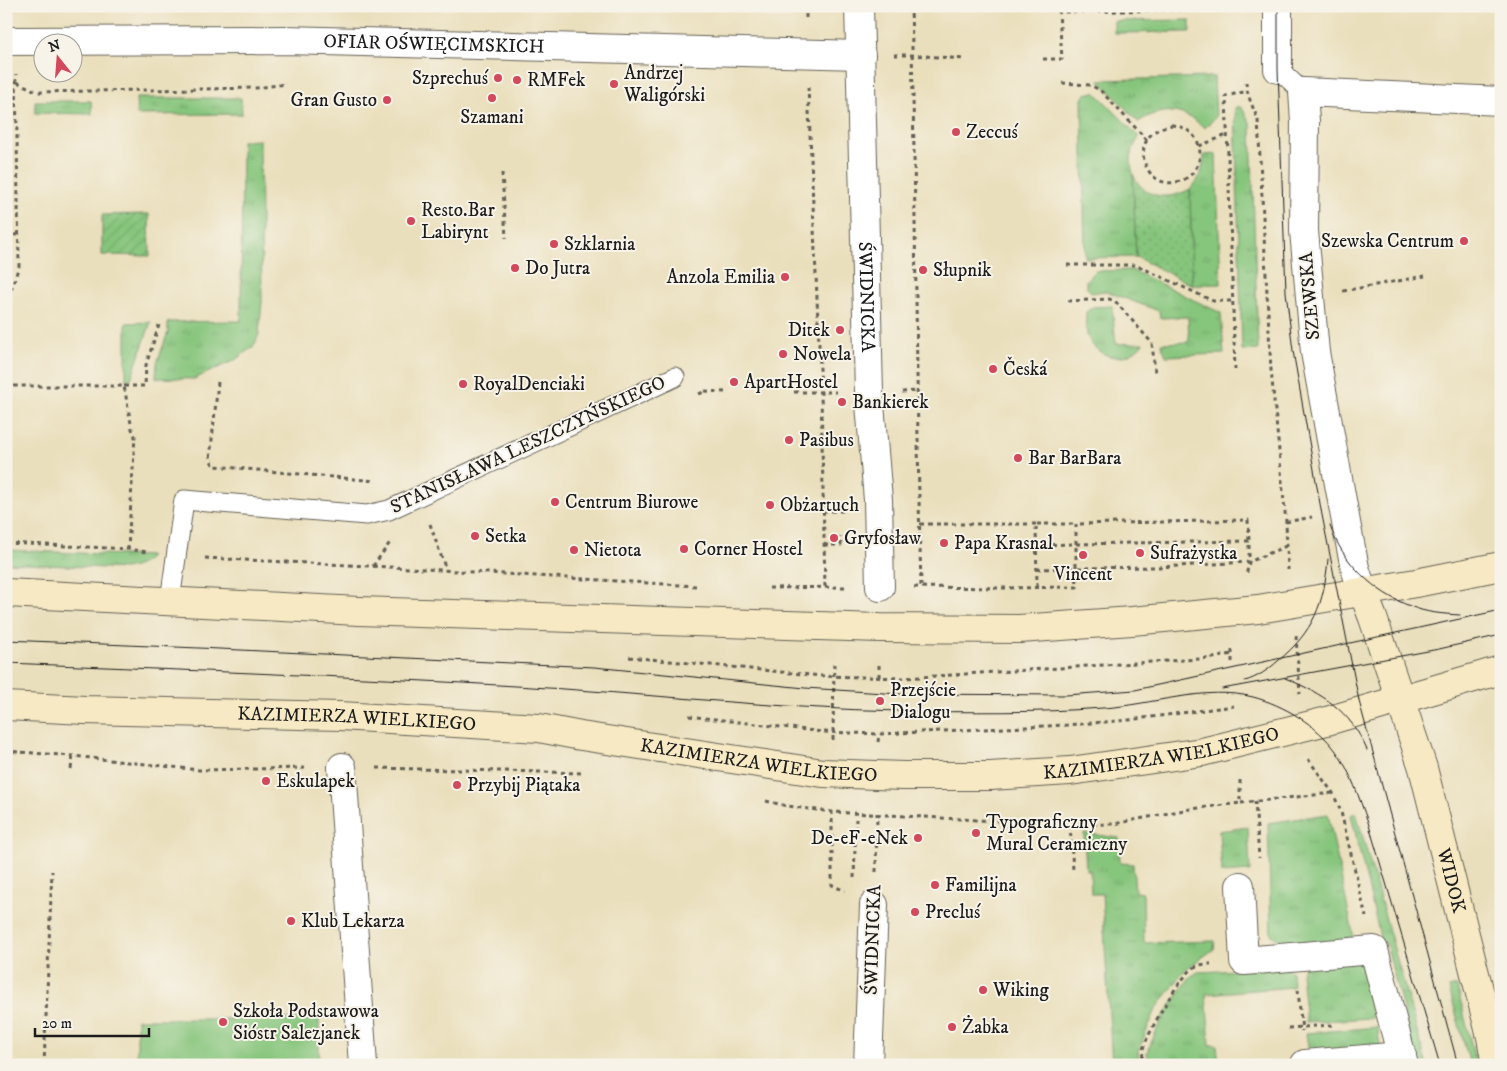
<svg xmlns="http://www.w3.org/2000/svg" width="1507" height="1071" font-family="'IM FELL DW Pica',serif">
<defs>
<pattern id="grass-tufts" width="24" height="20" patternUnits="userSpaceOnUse" patternTransform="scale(1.25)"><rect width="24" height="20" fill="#86c57c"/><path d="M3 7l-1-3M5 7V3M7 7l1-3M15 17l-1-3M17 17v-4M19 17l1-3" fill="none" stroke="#73a96b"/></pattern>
<pattern id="park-dots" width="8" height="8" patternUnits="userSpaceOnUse" patternTransform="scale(1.25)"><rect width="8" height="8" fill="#86c57c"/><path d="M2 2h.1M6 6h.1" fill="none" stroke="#73a96b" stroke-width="1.8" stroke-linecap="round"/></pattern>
<pattern id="garden-furrows" width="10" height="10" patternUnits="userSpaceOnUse" patternTransform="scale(1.25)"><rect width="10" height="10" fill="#86c57c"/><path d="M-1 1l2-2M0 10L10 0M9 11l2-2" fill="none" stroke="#73a96b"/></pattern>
</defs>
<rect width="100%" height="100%" fill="#f7f3e8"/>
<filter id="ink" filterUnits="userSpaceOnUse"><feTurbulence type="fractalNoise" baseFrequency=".02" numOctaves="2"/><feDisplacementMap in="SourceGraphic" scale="10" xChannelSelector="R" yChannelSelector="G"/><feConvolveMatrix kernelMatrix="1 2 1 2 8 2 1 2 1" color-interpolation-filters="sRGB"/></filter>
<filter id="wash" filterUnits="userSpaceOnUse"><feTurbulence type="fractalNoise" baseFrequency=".0096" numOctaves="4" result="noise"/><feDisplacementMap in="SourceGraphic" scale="20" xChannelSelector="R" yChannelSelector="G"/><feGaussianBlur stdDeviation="1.12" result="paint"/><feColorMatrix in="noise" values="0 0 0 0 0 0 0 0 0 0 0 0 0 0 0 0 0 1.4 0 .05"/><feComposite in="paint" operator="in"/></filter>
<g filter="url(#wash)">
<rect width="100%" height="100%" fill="#eadfbc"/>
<g fill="url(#grass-tufts)" stroke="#51704c">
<path d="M1190,20V32L1114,33V21Z"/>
<path d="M1214,77L1216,117L1205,128C1183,109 1163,106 1138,122L1099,80Z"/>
<path d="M1095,92L1139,137C1131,151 1129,158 1133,174L1136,257L1085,258L1082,99L1085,94Z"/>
<path d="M136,98H241L242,114L137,115Z"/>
<path d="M35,101H91L92,114L35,113Z"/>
<path d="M1237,106L1242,108L1251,124L1258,350L1242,351L1235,108Z"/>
<path d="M260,140L262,302L259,334L254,346L235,360L194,379L156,378L157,363L168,332V322L241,321L242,141Z"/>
<path d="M1216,154L1221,284L1192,285L1190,189C1201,179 1203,169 1204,155Z"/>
<path d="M1132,270L1221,313L1224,354L1166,356L1161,343L1189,342L1188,317L1160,318L1159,311L1105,291L1092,293L1086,287V280L1095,271Z"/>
<path d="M1112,306L1116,344L1143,343C1127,364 1097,361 1087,335C1085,328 1086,319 1086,312L1093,307Z"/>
<path d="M151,322L131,379L126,380V323Z"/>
<path d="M6,550L150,556C145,565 134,567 125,569L6,563Z"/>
<path d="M1356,812L1417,1031L1427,1065H1417L1386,943L1381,941L1351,815Z"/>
<path d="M1328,814L1355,943L1290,949L1271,934L1268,823Z"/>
<path d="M1248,827L1250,871L1222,873L1219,831Z"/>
<path d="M1084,833L1119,838L1120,863L1133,864L1135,892L1143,893L1144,943L1215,941L1214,949L1186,969L1156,1009L1138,1051L1139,1065H1112L1102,894H1091L1090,870H1086Z"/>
<path d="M1361,960L1372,1018L1306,1022L1301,973L1305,965Z"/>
<path d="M1285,968L1292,972L1293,987L1206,994L1210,1045H1217L1219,1065H1148L1147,1052L1162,1018L1190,977L1198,972Z"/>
<path d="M1457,986L1474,1055L1476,1065H1470L1449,988Z"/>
<path d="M1377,1027L1381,1050L1309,1054L1306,1033Z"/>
</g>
<path fill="url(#park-dots)" stroke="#51704c" d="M1133,174C1143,199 1169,201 1190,189L1192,285L1136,257Z"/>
<path fill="url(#garden-furrows)" stroke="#51704c" d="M149,214L150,256L102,255V215Z"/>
<rect fill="#86c57c" stroke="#51704c" x="137" y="1019" width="182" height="46"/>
</g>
<g filter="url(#ink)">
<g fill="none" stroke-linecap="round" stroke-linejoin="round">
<g stroke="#646054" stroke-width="21">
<g id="lane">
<path d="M1278,69L1303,92"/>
<path d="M170,601L184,500L367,515L389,510L675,377"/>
</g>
</g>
<g stroke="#646054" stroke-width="30">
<g id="street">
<path id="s1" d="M859,6L869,392L878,500L880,587"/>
<path d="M1278,6V69"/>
<path id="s2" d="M6,41L285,40L861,55"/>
<path d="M1363,592L1355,568L1347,528L1315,352L1304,231L1305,121L1303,92L1501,101"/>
<path d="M342,767L363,1065"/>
<path d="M1240,886L1244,961L1374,950L1404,1065"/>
<path d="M1305,1064L1402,1056"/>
<path d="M868,1065L874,905"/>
</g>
</g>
<g stroke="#646054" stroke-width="30">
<g id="secondary">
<path id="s3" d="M1363,592L1373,618L1423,768L1491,1037L1496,1065"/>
<path d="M6,593L359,611L880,628L1019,629L1132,621L1258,609L1416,583L1501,566"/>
<path id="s4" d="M6,706L85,710L340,716L539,728L581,736L823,773L903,776H990L1070,771L1202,752L1327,721L1501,670"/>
</g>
</g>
<g stroke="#646054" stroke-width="3" stroke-dasharray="4 4" stroke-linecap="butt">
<path d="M806,6V21"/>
<path d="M911,6C916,200 916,394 921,587"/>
<path d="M894,55H912L964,59"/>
<path d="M1043,59H1062L1059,12L1245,9"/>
<path d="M17,82L38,92L256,88L286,84"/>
<path d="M1246,82C1247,96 1253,107 1258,120L1271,370L1286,522L1288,570"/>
<path d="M1062,83L1090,85L1100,90L1147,140"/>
<path d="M808,87L821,392L825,588"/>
<path d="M1172,125C1193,127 1206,146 1197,166C1193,174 1187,179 1180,181C1143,194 1124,132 1172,125Z"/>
<path d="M1199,146L1227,135"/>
<path d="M502,173L506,238"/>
<path d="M6,234L18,235"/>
<path d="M1067,265H1136L1213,301H1233"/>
<path d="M1343,291L1425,276"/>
<path d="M1068,301L1109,299L1115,301L1152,343L1155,372"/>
<path d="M6,305L19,266L16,74"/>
<path d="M1235,370L1226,96L1248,91"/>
<path d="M218,382L210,459L214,466L375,481"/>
<path d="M6,384L13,386H124L132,429L135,436L128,549"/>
<path d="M124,386H145L146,365L160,322"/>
<path d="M705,391L725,392"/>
<path d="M794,392H836"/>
<path d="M902,392L916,391"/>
<path d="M699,394L706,391"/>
<path d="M823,511H846"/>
<path d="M1286,522L1312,517"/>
<path d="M430,524L446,570"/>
<path d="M920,524H1036"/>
<path d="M6,543L128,549L147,552"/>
<path d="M824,545H841V537"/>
<path d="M1036,545L1076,544V524L1248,520L1249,541"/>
<path d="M205,558L410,568L696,586"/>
<path d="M373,566L391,541"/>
<path d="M1037,569L1076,568V544L1249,541V562L1246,576"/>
<path d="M914,587L1004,588L1077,587L1076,568L1159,567L1249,562L1286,546"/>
<path d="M1037,587L1036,524H1076"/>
<path d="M769,588L846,587"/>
<path d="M1296,636L1300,694"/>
<path d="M629,657L822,676L904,678L1213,658L1232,654"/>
<path d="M1232,662V646"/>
<path d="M879,677V662"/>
<path d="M689,716L823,732L879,734L1067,725L1129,720L1234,706"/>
<path d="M833,740L834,661"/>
<path d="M878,742L879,734"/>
<path d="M6,751L73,756L199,770L308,768"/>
<path d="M1308,759L1333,793L1341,812L1366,917"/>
<path d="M377,768L583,773"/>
<path d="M71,769L73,756"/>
<path d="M1240,780V803L1333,793"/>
<path d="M766,801L787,806L832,812L1070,825L1114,824L1184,810L1240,803"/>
<path d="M1255,801L1259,858"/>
<path d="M832,811V885L845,891"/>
<path d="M1070,825L1073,870"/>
<path d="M1048,846H1071"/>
<path d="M876,872L877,813"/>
<path d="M854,878L856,819"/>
<path d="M1298,990L1302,1031"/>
<path d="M1288,1028L1332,1025"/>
<path d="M44,1065L52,871"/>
<path d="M1143,1065C1143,1060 1142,1054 1143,1049C1149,1031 1181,971 1199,965C1203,964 1207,964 1211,964"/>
</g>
<use href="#lane" stroke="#fff" stroke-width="19"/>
<use href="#street" stroke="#fff" stroke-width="28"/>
<use href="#secondary" stroke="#f6e9c3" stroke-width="28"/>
<g stroke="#1c1c1c" stroke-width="1">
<path d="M1278,6V69L1286,292L1293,351L1322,515L1359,701L1458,1065"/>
<path d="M1330,526C1342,562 1375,593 1410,606C1426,613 1443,614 1460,615"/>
<path d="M6,640L199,648L594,667L805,688L900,694L1066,695L1135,690L1501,610"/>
<path d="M6,663C176,670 346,676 516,686C645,693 773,709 902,711C969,712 1037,713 1103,708C1151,705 1206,685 1253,697C1284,705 1317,725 1336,751C1351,772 1359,798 1368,822L1440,1065"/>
<path d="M1285,678C1323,694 1350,710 1367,750"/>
<path d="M1245,681C1257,678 1269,669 1278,661C1314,631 1324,604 1328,559"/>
<path d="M1222,689L1439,649L1501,635"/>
</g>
</g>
</g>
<g fill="#d1495b" stroke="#f7f3e8" stroke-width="2">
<circle cx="498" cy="78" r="5"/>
<circle cx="517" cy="80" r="5"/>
<circle cx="614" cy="84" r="5"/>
<circle cx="492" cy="98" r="5"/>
<circle cx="387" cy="100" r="5"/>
<circle cx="956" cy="132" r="5"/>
<circle cx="411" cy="221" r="5"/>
<circle cx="1464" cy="241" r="5"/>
<circle cx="554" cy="244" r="5"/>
<circle cx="515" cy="268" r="5"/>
<circle cx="923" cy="270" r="5"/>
<circle cx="785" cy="277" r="5"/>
<circle cx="840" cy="330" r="5"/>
<circle cx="783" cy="354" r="5"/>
<circle cx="993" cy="369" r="5"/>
<circle cx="734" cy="382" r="5"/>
<circle cx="463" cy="384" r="5"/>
<circle cx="842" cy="402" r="5"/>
<circle cx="789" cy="440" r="5"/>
<circle cx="1018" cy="458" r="5"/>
<circle cx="555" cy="502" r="5"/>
<circle cx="770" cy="505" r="5"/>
<circle cx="475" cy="536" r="5"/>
<circle cx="834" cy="538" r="5"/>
<circle cx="944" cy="543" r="5"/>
<circle cx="684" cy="549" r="5"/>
<circle cx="574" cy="550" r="5"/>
<circle cx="1140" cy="553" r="5"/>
<circle cx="1083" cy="555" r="5"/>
<circle cx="880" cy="701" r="5"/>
<circle cx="266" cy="781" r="5"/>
<circle cx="457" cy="785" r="5"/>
<circle cx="976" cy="833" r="5"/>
<circle cx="918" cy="838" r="5"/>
<circle cx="935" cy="885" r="5"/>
<circle cx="915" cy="912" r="5"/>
<circle cx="291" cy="921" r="5"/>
<circle cx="983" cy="990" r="5"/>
<circle cx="223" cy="1022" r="5"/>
<circle cx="952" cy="1027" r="5"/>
</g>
<g text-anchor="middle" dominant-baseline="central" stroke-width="4" stroke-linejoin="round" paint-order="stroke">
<g font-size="19" fill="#1c1c1c" stroke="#f7f3e8">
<text stroke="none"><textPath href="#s2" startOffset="428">OFIAR OŚWIĘCIMSKICH</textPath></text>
<text transform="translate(1310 296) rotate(-95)">SZEWSKA</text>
<text stroke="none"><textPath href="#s1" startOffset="291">ŚWIDNICKA</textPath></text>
<text transform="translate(528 445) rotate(-25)">STANISŁAWA LESZCZYŃSKIEGO</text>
<text stroke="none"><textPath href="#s4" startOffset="351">KAZIMIERZA WIELKIEGO</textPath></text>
<text stroke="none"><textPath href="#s4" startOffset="1161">KAZIMIERZA WIELKIEGO</textPath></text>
<text stroke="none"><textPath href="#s4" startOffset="756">KAZIMIERZA WIELKIEGO</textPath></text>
<text stroke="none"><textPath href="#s3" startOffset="302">WIDOK</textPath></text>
<text transform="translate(873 940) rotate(-88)">ŚWIDNICKA</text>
</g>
<g font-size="19" fill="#1c1c1c" stroke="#f7f3e8" text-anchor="start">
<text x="624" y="73">Andrzej<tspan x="624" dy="22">Waligórski</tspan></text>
<text x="488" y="78" text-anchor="end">Szprechuś</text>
<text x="527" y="80">RMFek</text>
<text x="377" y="100" text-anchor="end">Gran Gusto</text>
<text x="492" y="117" text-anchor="middle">Szamani</text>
<text x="966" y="132">Zeccuś</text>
<text x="421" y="210">Resto.Bar<tspan x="421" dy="22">Labirynt</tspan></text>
<text x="1454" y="241" text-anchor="end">Szewska Centrum</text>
<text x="564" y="244">Szklarnia</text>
<text x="525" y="268">Do Jutra</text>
<text x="933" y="270">Słupnik</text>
<text x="775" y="277" text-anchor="end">Anzola Emilia</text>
<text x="830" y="330" text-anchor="end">Ditek</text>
<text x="793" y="354">Nowela</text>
<text x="1003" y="369">Česká</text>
<text x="744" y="382">ApartHostel</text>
<text x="473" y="384">RoyalDenciaki</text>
<text x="852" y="402">Bankierek</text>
<text x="799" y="440">Pasibus</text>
<text x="1028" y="458">Bar BarBara</text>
<text x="565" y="502">Centrum Biurowe</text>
<text x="780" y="505">Obżartuch</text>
<text x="485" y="536">Setka</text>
<text x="844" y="538">Gryfosław</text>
<text x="954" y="543">Papa Krasnal</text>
<text x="694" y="549">Corner Hostel</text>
<text x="584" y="550">Nietota</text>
<text x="1150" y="553">Sufrażystka</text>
<text x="1083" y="574" text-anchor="middle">Vincent</text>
<text x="890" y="690">Przejście<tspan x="890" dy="22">Dialogu</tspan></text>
<text x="276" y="781">Eskulapek</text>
<text x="467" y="785">Przybij Piątaka</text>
<text x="986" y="822">Typograficzny<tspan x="986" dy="22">Mural Ceramiczny</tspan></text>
<text x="908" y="838" text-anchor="end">De-eF-eNek</text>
<text x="945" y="885">Familijna</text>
<text x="925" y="912">Precluś</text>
<text x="301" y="921">Klub Lekarza</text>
<text x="993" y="990">Wiking</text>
<text x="233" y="1011">Szkoła Podstawowa<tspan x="233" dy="22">Sióstr Salezjanek</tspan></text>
<text x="962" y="1027">Żabka</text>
</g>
</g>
<rect width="1507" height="1071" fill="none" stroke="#f7f3e8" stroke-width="25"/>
<g transform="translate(58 58) rotate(343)"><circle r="24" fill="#f7f3e8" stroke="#9f9d96"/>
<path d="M0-4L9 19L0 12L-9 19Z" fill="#d1495b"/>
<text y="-8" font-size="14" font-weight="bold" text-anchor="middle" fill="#1c1c1c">N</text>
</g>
<path d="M35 1028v8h114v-8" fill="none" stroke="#1c1c1c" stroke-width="2.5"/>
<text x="42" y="1028" font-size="15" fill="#1c1c1c" stroke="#f7f3e8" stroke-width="4" paint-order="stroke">20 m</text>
</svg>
